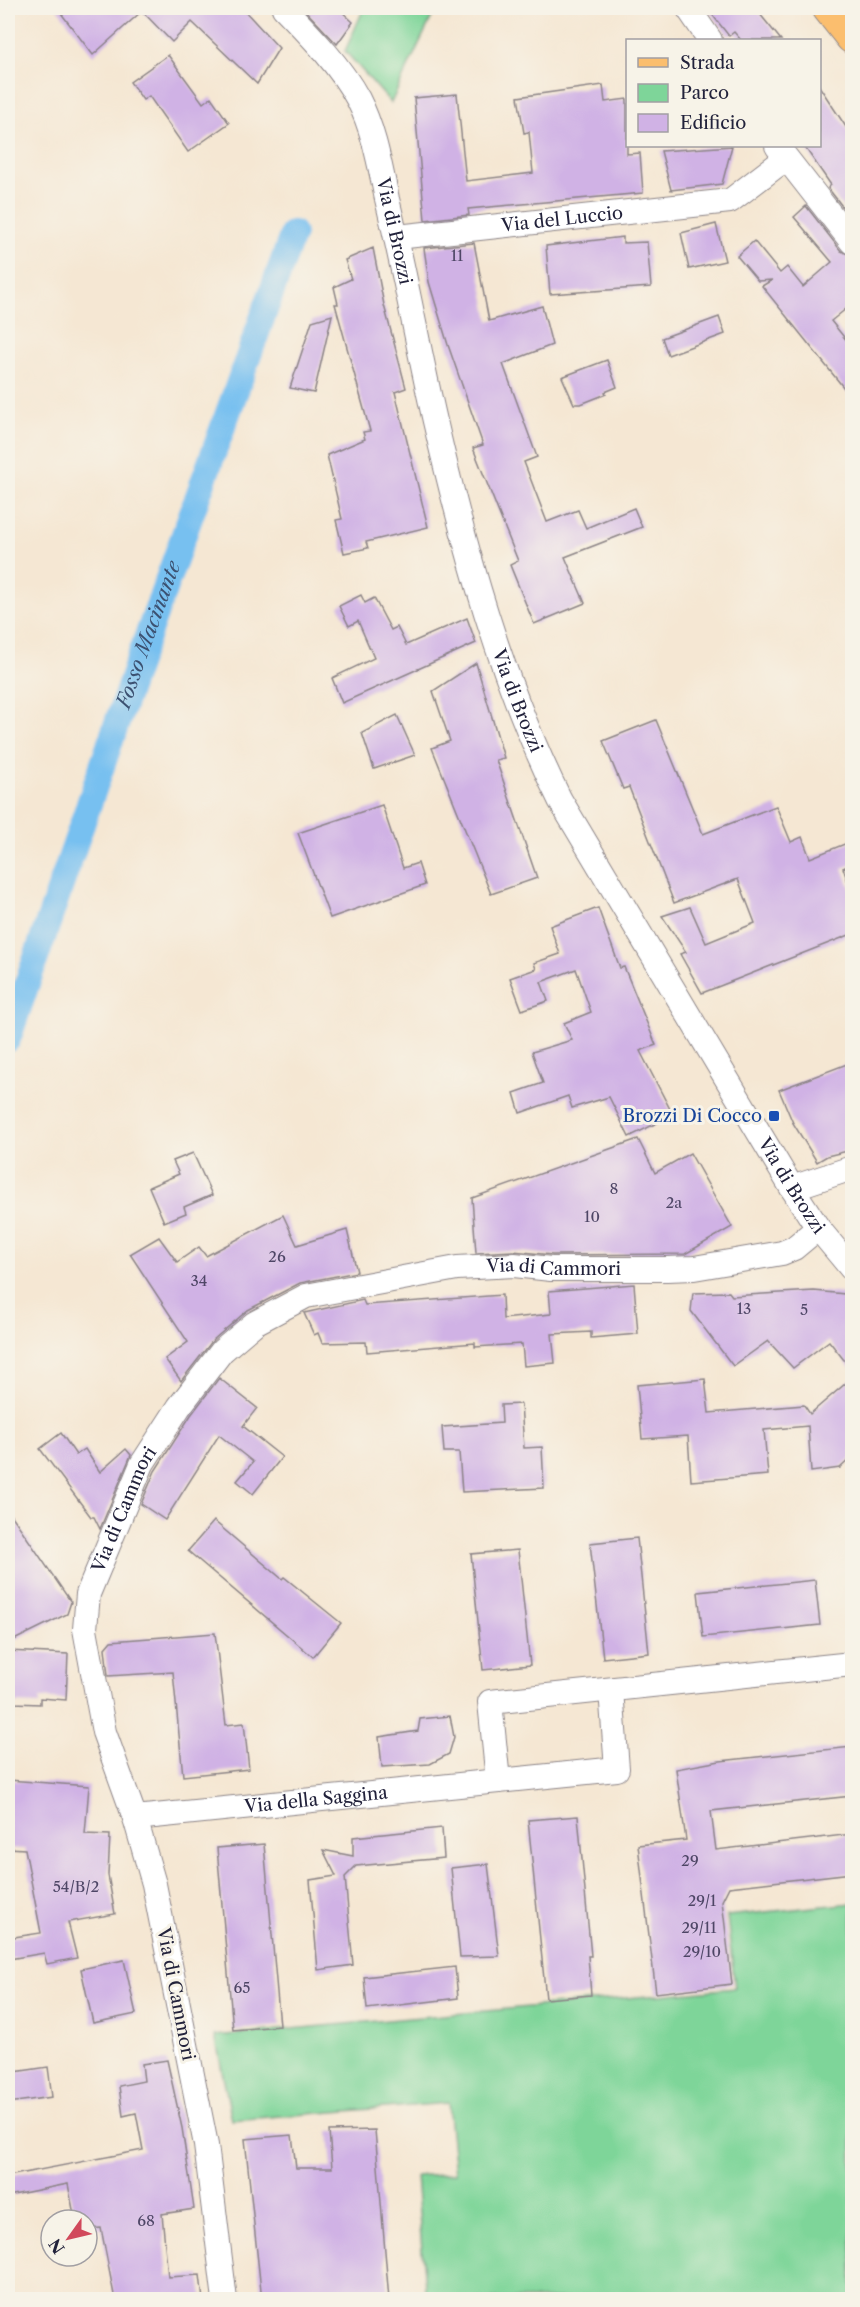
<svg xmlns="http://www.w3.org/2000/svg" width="860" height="2307" font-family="'Libre Caslon Text',serif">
<rect width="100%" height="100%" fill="#f7f3e8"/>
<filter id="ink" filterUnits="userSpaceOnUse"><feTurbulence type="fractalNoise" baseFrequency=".0167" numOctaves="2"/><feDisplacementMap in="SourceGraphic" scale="12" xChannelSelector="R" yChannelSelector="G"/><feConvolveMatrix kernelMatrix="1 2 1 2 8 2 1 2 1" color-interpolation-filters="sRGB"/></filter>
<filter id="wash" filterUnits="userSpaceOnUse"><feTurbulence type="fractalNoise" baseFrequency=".008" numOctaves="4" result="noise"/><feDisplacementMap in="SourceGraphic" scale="24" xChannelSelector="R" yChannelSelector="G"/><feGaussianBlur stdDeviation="1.35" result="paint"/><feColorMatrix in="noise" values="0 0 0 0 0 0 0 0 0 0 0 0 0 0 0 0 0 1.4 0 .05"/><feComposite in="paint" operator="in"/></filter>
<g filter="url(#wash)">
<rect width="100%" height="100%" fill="#f5e7d3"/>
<g fill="#7ed599" stroke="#507c6a" stroke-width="1.5">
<path d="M364,8H436L391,103L345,51Z"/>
<path d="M852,1903V2299H426L416,2176L455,2173L448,2103L232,2120L215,2036L735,1988L727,1916Z"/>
</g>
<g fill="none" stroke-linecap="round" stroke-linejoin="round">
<path stroke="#77c0f0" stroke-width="26" id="s1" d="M8,1039L139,659L293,233"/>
</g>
<g id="blocks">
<g fill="#d0b2e5">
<path d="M57,8H242L279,48L257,84L192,22L172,42L142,11L93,55Z"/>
<path d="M303,8H338L353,22L337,44Z"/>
<path d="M707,8H755L781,40H741L734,32L729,36Z"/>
<path d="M168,55L203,103L211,97L229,123L188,152L149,96L143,100L130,82Z"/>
<path d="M603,85L605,102L627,99V154L640,153L643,193L468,209L469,215L425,220L414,98L457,94L466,181L533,173L529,132L524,133L518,97Z"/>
<path d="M819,86L852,136V219L828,188L831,185L804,146H819Z"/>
<path d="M732,146L722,184L671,190L661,151Z"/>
<path d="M806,206L841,251L852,256V304L831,321L852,347V398L762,286L772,280L758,281L737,256L754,241L780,273L787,267L803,287L832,262L794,217Z"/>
<path d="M716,224L725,261L689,269L681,233Z"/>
<path d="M623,237V243L647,242L651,287L550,294L546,246Z"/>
<path d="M474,243L489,321L542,306L552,345L503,364L537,457L524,462L547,522L578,510L586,528L634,508L642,527L565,557L585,603L534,624L510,565L518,561L473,448L483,445L448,345L429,282L424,248Z"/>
<path d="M373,248L384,305L406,388L395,392L428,527L366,542L368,548L344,553L336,520L342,519L327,455L365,439L363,432L370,431L335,304H338L334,287L351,279L345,260Z"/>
<path d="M332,315L314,393L290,388L312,321Z"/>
<path d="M719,317L725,334L668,355L662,338Z"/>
<path d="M607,360L617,387L605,392L606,394L581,404H574L562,377Z"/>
<path d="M361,595L365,603L374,598L391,630L397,627L406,645L467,618L476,643L342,703L332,678L374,658L358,621L349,626L339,606Z"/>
<path d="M476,663L504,758L496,760L537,878L491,894L432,748L450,741L433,691Z"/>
<path d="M397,715L415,755L374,769L362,733Z"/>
<path d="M656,720L703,834L776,806L791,842L802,837L810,858L852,841V864L843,868L852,893V934L702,993L680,954L686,952L662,916L690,907L706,943L755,923L738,879L674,903L629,787L623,789L603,741Z"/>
<path d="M382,805L403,868L418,863L425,885L330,918L298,833Z"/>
<path d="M598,908L620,968L624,967L656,1045L640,1051L673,1115L629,1137L609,1097L572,1108L568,1096L520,1113L514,1093L543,1083L532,1052L572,1040L564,1023L591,1012L576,969L541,982L548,1001L522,1010L510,978L536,969L534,963L560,954L550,926Z"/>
<path d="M852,1062V1150L827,1156L817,1162L793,1123L779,1090Z"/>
<path d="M638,1139L655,1173L690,1153L732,1227L685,1254L552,1255L513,1251L476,1253L472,1198Z"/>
<path d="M193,1153L212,1195L184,1207L186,1213L164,1222L149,1187L179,1174L173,1161Z"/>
<path d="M283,1215L297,1245L347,1230L357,1272L300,1283L248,1310L213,1340L181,1381L165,1359L188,1342L130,1254L159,1237L177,1262L199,1247L206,1256Z"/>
<path d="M634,1284L638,1334L591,1338V1332L552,1334L555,1363L524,1366L522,1344L475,1347V1343L367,1352L366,1342L322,1343L318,1333L314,1335L304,1313L363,1300L365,1305L502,1295L503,1319L551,1314L549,1291Z"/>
<path d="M814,1291L845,1294L852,1304V1370L829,1341L793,1368L768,1341L733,1366L691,1311L693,1293L729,1292L732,1296Z"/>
<path d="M219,1378L257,1408L243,1426L282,1457L253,1494L237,1481L253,1462L219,1435L165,1520L141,1504L155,1471L191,1415Z"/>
<path d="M852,1378V1457L840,1468L811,1472L808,1426L764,1430L768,1475L691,1481L688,1436L642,1439L637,1385L705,1379L709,1413L804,1405L810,1414Z"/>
<path d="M521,1404L524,1448L542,1447L544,1488L462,1492L459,1452H444L442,1427L502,1423L501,1405Z"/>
<path d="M61,1433L76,1455L85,1449L100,1472L126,1449L131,1455L100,1529L94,1517H91L40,1449Z"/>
<path d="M8,1510L71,1602L67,1614L8,1643Z"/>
<path d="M214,1521L282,1579L284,1577L341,1623L313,1657L188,1551Z"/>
<path d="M637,1538L649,1653L603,1658L590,1543Z"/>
<path d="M518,1550L530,1665L483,1670L471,1554Z"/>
<path d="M815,1580L820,1625L703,1637L698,1592Z"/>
<path d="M215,1633L226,1725L244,1723L249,1769L183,1776L173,1672L108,1676L105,1648L111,1641Z"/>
<path d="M8,1651L68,1654L66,1700L40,1698V1704L14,1703L15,1696L8,1695Z"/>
<path d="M450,1716L454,1737L449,1754L430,1764L382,1767L379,1737L418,1731L420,1719Z"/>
<path d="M852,1747V1796L711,1811L716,1850L852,1834V1873L729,1887L722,1901L732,1984L656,1993L638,1845L686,1840L676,1769L720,1761Z"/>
<path d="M8,1780L89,1786L85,1834L110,1835L108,1875L115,1914L68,1922L77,1958L47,1964L44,1953L9,1959L8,1938L41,1933L25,1849L8,1848Z"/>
<path d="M578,1816L591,1956H588L591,1995L546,1999L528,1820Z"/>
<path d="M442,1828L444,1858L356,1866L345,1877L353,1965L318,1970L310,1880L336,1876L323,1850L353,1856V1837Z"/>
<path d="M264,1844L280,2026L233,2030L217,1848Z"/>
<path d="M488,1864L499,1956L460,1957L451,1868Z"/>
<path d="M124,1960L136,2014L93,2023L81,1969Z"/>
<path d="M455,1967L458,1998L367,2009L364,1977Z"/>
<path d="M167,2060L182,2128L194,2209L162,2214L168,2277L200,2275L203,2300H115L101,2228L87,2229V2220H75L68,2184L8,2196V2176L143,2150L136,2113L123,2116L119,2086L144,2081L142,2064Z"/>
<path d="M48,2067L52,2097L8,2103V2073Z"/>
<path d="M375,2130L389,2300H262L245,2139L292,2135L296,2168H332L329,2131Z"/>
</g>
</g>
</g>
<g filter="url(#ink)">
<use href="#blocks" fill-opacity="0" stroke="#8c8487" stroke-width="1.5"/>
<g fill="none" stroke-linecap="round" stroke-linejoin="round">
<g stroke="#8c8487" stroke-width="26">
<g id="street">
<path id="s2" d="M284,8C311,36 339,64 358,99C374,130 380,166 387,199C405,273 418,347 435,421C465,551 501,681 560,800L792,1188L818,1228L852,1269"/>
<path d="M688,8L710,40"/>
<path d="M777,146L852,242"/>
<path id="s3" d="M397,237L730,201L785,159"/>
<path d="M792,1188L852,1168"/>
<path d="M498,1781L490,1702L852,1664"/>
<path id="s4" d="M135,1818L617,1769L611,1690"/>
<path id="s5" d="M225,2300L206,2145L154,1884L135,1818L104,1732L85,1629L88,1594L142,1464L179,1407L222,1351L255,1323L306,1296L457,1268L514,1265L551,1269H667L694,1268L782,1253L794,1248L818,1228"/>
</g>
</g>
<g stroke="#8c8487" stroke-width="35">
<path id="primary" d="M829,8L852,37"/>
</g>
<use href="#street" stroke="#fff" stroke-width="24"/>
<use href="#primary" stroke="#fbbe6e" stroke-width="33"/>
</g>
</g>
<rect fill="#1a4fb4" stroke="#f7f3e8" stroke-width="2" x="768" y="1110" width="12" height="12" rx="3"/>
<g text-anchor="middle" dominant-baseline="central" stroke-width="6" stroke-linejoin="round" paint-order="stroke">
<g font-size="15" fill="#4e4666">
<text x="457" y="255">11</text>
<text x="614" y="1188">8</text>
<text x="674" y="1202">2a</text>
<text x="592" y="1216">10</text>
<text x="277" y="1256">26</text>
<text x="199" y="1280">34</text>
<text x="744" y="1308">13</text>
<text x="804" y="1309">5</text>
<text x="690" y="1860">29</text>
<text x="76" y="1886">54/B/2</text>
<text x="702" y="1900">29/1</text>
<text x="699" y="1927">29/11</text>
<text x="702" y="1951">29/10</text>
<text x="242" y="1987">65</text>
<text x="146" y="2220">68</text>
</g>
<g font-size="18" fill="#22223b" stroke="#f7f3e8">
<text stroke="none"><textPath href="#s3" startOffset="166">Via del Luccio</textPath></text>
<text stroke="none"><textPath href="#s2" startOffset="255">Via di Brozzi</textPath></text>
<text stroke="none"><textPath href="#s2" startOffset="741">Via di Brozzi</textPath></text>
<text stroke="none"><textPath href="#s2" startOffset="1299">Via di Brozzi</textPath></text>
<text stroke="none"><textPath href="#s5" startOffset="1353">Via di Cammori</textPath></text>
<text stroke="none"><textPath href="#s5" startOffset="814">Via di Cammori</textPath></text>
<text stroke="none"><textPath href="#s4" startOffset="182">Via della Saggina</textPath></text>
<text transform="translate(176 1994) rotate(79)">Via di Cammori</text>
</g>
<g font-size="18" fill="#164399" stroke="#f7f3e8" text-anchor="end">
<text x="762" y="1116">Brozzi Di Cocco</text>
</g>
<g font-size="20" font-style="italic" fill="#3c5171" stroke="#f7f3e8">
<text stroke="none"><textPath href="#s1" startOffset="428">Fosso Macinante</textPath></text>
</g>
</g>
<rect width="860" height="2307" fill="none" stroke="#f7f3e8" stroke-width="30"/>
<rect x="626" y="39" width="195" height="108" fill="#f7f3e8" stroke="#a29fa3" stroke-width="1.5"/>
<rect x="638" y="58" width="30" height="9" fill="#fbbe6e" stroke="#a29fa3" stroke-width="1.5"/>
<text x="680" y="69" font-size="18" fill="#22223b">Strada</text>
<rect x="638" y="84" width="30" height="18" fill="#7ed599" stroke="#a29fa3" stroke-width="1.5"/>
<text x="680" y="99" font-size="18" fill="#22223b">Parco</text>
<rect x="638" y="114" width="30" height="18" fill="#d0b2e5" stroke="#a29fa3" stroke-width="1.5"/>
<text x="680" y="129" font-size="18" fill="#22223b">Edificio</text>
<g transform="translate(69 2238) rotate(236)"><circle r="28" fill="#f7f3e8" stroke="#a29fa3" stroke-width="1.5"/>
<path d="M0-4.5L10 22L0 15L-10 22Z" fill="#d1495b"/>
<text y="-9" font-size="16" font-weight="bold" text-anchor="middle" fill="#22223b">N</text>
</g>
</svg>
